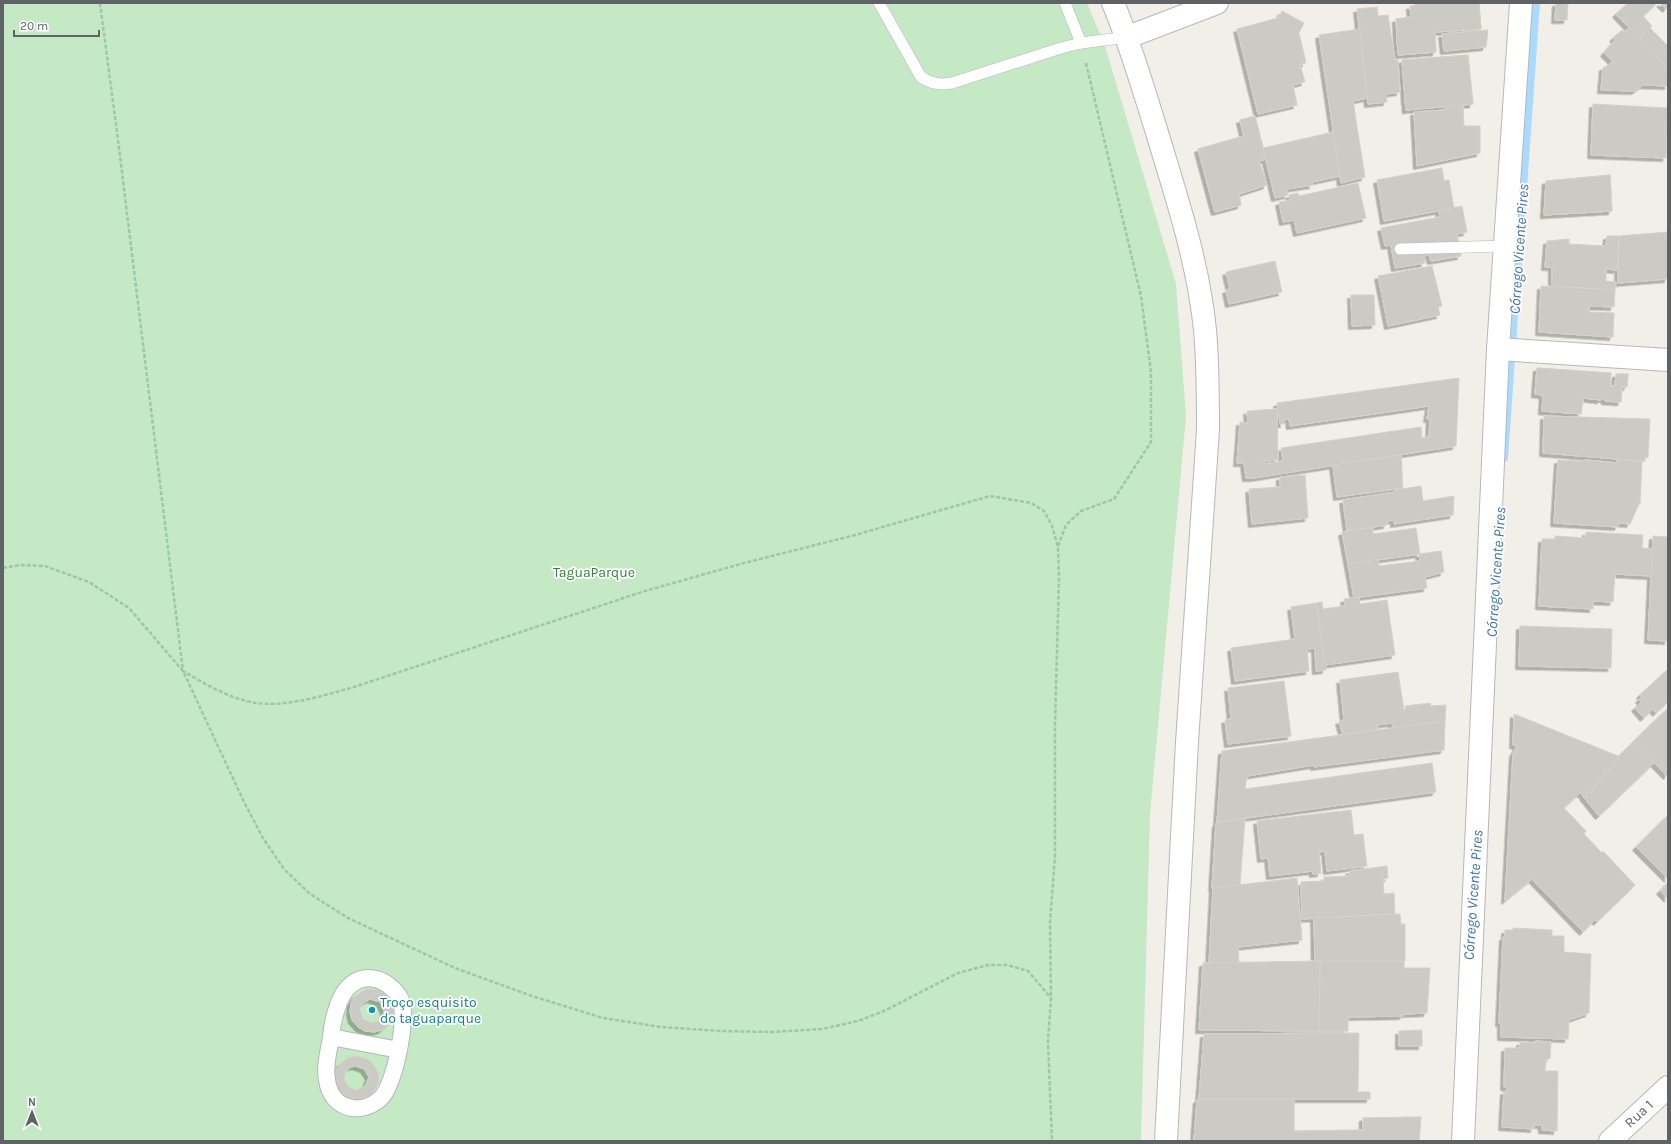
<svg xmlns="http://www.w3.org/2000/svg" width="1671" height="1144" font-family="Karla,sans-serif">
<defs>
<filter id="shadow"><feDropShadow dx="-3.5" dy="3.5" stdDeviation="0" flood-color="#0004"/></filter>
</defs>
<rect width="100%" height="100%" fill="#f1efe8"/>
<path fill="#c5e8c5" d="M3,3H1087L1105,46L1176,284L1186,416L1150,814L1141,1141H3Z"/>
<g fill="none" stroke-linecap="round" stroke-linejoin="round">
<path stroke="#aadaff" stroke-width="8" d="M1504,458L1536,3"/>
</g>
<g fill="#cccac5" stroke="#d6d1c6" fill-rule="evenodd" filter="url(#shadow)">
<path d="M1414,3H1479L1481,29L1435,32L1436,52L1398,55L1396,19L1411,17L1410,6H1415Z"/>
<path d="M1414,3H1479L1481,29L1435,32L1436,52L1398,55L1396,19L1411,17L1410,6H1415Z"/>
<path d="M1556,3H1568L1567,20H1555Z"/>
<path d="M1628,3H1657L1643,16L1652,26L1639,38L1616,14Z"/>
<path d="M1660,3H1668V7L1666,9Z"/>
<path d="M1377,7L1378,16L1388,15L1395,60H1398L1400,92L1386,94L1387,102L1368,104L1357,9Z"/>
<path d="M1282,11L1304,23L1299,33L1306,63L1300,64L1305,82L1293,85L1297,105L1258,114L1237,29L1278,18Z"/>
<path d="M1629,27L1668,68V86L1643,85L1635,91L1601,90L1603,67H1606L1612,61L1604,53L1615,40L1613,38L1622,30L1624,32Z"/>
<path d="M1650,28L1668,46V51L1660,59L1639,38Z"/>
<path d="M1360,29L1367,98L1353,101L1365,177L1341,183L1319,35Z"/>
<path d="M1488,30L1486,47L1444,51L1442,34Z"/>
<path d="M1668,51V68L1660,59Z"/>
<path d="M1468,55L1473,104L1406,110L1402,60Z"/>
<path d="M1468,55L1473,104L1406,110L1402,60Z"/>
<path d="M1593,104L1668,108L1666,158L1591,155Z"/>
<path d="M1463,105L1464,126H1480V153L1417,166L1414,112L1446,110V106Z"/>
<path d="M1255,116L1266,159L1259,161L1267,185L1239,194L1241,205L1215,212L1198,149L1244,136L1240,120Z"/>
<path d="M1255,116L1266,159L1259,161L1267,185L1239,194L1241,205L1215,212L1198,149L1244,136L1240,120Z"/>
<path d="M1333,132L1340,176L1312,182L1313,185L1287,189L1288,195L1275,198L1263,148Z"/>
<path d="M1442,168L1444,181L1449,180L1454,208L1384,221L1377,180Z"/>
<path d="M1610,175L1612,211L1544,215L1546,181Z"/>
<path d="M1610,175L1612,211L1544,215L1546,181Z"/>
<path d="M1358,183L1366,218L1297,233L1294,220L1283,222L1279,202L1290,200L1289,195L1298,193L1299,196Z"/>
<path d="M1462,206L1467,232L1457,234L1461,256L1431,261L1429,255L1424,256L1425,263L1395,268L1391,245L1385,246L1381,228L1440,217L1439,211Z"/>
<path d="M1668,232V279L1618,283L1619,236Z"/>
<path d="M1607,236H1619L1617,270L1606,269V281L1616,282L1615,290L1552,286V267H1545L1547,241L1569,239V244L1606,246Z"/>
<path d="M1275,261L1282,292L1229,304L1226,290L1230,289L1226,272Z"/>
<path d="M1432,266L1442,306L1438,307L1440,315L1388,326L1378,276Z"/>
<path d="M1541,286L1615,290L1614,307L1589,306V312L1614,313L1613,337L1539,332Z"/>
<path d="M1351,295H1374L1375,325L1352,326Z"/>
<path d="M1537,368L1611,373L1610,386H1615L1616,374H1628L1627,387H1622L1621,402L1605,401V399L1601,398V400L1583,398L1581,414L1542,411L1543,395L1535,394Z"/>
<path d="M1537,368L1611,373L1610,386H1615L1616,374H1628L1627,387H1622L1621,402L1605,401V399L1601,398V400L1583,398L1581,414L1542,411L1543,395L1535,394Z"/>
<path d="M1459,378L1456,446L1254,478H1246L1244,463H1237L1240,422L1248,423L1247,411L1277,409L1278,460L1264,461V464L1283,461L1281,448L1421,427L1422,438L1429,437L1430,419H1427L1429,406L1290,426L1289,419L1283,420L1284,424H1280L1277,403Z"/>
<path d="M1544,416L1650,419L1648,458L1645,457L1644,461H1642L1543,453Z"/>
<path d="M1401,455L1403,488L1337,497L1333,465Z"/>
<path d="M1558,460L1580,461L1587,460L1617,463V460L1642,461L1640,504H1639L1630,524L1619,523L1618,527L1554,523Z"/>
<path d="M1305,475L1308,518L1252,524L1249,489L1280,487V477Z"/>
<path d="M1421,486L1423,501L1454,496L1453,515L1394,524V520L1387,521V525L1347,531L1343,500L1395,492V490Z"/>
<path d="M1373,527V534L1416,528L1420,554L1348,564L1342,532Z"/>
<path d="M1586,532L1643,535L1642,548L1653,549L1651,576L1615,574L1613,602L1593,601V609L1539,606L1542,539H1555V536L1586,538Z"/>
<path d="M1653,536L1668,537V641L1648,640Z"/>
<path d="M1441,551L1444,572L1425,577L1427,588L1354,598L1348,564L1378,559L1379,566L1420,561L1419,554Z"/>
<path d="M1359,597L1360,604L1387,600L1395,655L1325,665L1316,603L1322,602L1323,609L1345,606L1344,599Z"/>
<path d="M1316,603L1326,670L1316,671L1315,648L1307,649L1309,671L1235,681L1231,648L1295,639L1291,607Z"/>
<path d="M1520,626L1612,629L1611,668L1519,666Z"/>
<path d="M1668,669V702L1656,713L1653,709L1644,718L1635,708L1641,702L1639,699L1642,697L1640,695Z"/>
<path d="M1398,672L1404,710H1406L1405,706L1430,703L1431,706L1446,705L1445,721L1393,728L1392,723L1377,725L1378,729L1343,735L1339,721L1344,720L1340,680Z"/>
<path d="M1284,681L1291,736L1228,744L1225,720L1231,719L1228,688Z"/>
<path d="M1668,708V774L1667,776L1633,742Z"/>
<path d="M1668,708V774L1667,776L1633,742Z"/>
<path d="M1514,714L1618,756L1610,771L1606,769L1601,781L1598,779L1592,793L1588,791L1586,797L1580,793L1564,808L1586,831L1584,834L1602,853L1603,851L1635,885L1597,922L1595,920L1583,932L1532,879L1505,901L1513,754L1517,746L1513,745Z"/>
<path d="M1445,721L1444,750L1314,767V765L1247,776L1245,789L1432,763L1436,792L1217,822L1222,751Z"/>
<path d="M1633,742L1654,763L1599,816L1583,796L1586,797L1588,791L1592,793L1598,779L1601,781L1606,769L1610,771L1615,760Z"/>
<path d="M1633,742L1654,763L1599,816L1583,796L1586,797L1588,791L1592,793L1598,779L1601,781L1606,769L1610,771L1615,760Z"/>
<path d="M1351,810L1354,835L1363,834L1367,866L1327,871L1325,851L1319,852L1321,873L1313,874V871L1270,876L1268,858L1261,859L1257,821Z"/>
<path d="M1668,815V879L1636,847Z"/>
<path d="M1245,818L1240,885L1212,888L1216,823Z"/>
<path d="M1387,866L1388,878L1383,879L1384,894L1394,893L1395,914L1302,919L1301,882L1324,881V877L1350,876L1349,871Z"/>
<path d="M1297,878L1302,940L1238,947L1239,963H1209L1213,888Z"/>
<path d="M1668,882V899L1660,891Z"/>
<path d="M1400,914L1401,924H1405V961L1315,962L1314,918Z"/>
<path d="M1513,928L1552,930V936H1564V952L1591,954L1589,1013L1569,1020L1568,1039L1501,1037V1023H1499L1503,937H1505V930H1513Z"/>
<path d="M1320,961H1404V968H1430L1427,1013L1403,1014V1016L1348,1017V1031H1319Z"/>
<path d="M1320,961L1319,1031L1199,1030L1203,963Z"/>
<path d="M367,989H376L384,993L390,999L394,1008L393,1017L389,1024L382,1030L374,1032L365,1031L358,1027L352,1020L350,1012L351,1003L355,996ZM370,999L380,1002L384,1011L383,1017L379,1021L372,1023L363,1019L360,1010L362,1004Z"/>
<path d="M1422,1030V1046H1399V1031Z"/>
<path d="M1359,1033L1358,1092H1370V1099H1199L1204,1034Z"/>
<path d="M1535,1041L1551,1042L1550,1059H1546L1545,1071H1558L1557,1131L1542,1130V1125H1534V1129L1502,1127L1504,1091L1507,1092V1087H1504L1505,1048H1520V1042L1535,1043Z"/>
<path d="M357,1056L369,1060L375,1067L379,1075L378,1084L374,1091L367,1097L359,1099L350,1098L343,1094L337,1087L335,1079L336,1070L341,1063L348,1058ZM355,1066L364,1069L369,1077L365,1086L356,1090L350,1088L344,1080L345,1074L349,1068Z"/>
<path d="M1199,1099H1294V1131L1363,1130V1118L1421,1117L1419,1141H1194L1197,1100Z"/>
<path d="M1199,1099H1294V1131L1363,1130V1118L1421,1117L1419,1141H1194L1197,1100Z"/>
</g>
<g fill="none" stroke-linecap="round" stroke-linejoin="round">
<g stroke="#b5b8bc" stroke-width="12">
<g id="service">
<path d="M879,3L921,77C932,84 940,85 952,83L1061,48L1081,43L1128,37"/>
<path d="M1065,3L1081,43"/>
<path d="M1400,249L1505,246"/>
</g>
</g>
<g stroke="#b5b8bc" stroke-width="18">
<path id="pedestrian" d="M331,1037C332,1024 337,1002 345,991C362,970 385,977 399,996C410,1011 395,1085 381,1098C360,1117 331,1109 327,1080C324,1066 329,1051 331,1037L399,1050"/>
</g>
<g stroke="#b5b8bc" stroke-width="24">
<g id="minor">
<path d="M1128,37L1217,3"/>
<path d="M1498,349L1668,360"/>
<path d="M1463,1141L1498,349L1521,3"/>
</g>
</g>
<g stroke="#b5b8bc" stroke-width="24">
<g id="tertiary">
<path d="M1113,3C1130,43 1142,85 1155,126C1175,193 1198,260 1205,330C1208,363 1208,396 1208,430L1187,742L1166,1141"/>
<path d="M1610,1141L1668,1087"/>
</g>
</g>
<g stroke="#9cc7a9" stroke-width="2.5" stroke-dasharray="4 2" stroke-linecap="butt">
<path d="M100,3L119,148L183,671C205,684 230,699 256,703C288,707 321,696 351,688L645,591L744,563L855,535L990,496L1031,503L1044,511L1052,526L1058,547L1059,578L1055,723V856L1050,922L1051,998L1048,1042L1052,1141"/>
<path d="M1058,546L1066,525L1081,511L1114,499L1151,442V372L1141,296L1086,63"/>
<path d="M3,568L20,565L45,566L89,582L129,608L183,671L244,802L263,838L284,869L310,894L348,918L455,968L532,996L603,1018L661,1027L720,1031L771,1032L822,1029L858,1021L884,1011L958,973L988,965H1007L1028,971L1051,998"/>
</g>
<use href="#service" stroke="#fff" stroke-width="11"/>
<use href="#pedestrian" stroke="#fff" stroke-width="16"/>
<use href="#minor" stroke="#fff" stroke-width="22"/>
<use href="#tertiary" stroke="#fff" stroke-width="22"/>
</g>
<circle fill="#0f9aa8" stroke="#fff" stroke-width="1.5" cx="372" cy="1010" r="4"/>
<g text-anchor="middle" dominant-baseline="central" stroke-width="3.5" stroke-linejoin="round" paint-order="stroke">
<g font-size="14" fill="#348238" stroke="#fff">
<text x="594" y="572">TaguaParque</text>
</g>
<g font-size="14" fill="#0d838f" stroke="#fff" text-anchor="start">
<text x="380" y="1002">Troço esquisito<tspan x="380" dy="16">do taguaparque</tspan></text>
</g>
<g font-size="14" fill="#5f6368" stroke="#fff">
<text transform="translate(1639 1114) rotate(-43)">Rua 1</text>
</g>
<g font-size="15" font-style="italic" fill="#4174aa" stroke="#fff">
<text transform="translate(1519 249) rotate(-86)">Córrego Vicente Pires</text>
<text transform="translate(1496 572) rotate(-86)">Córrego Vicente Pires</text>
<text transform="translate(1473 895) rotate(-86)">Córrego Vicente Pires</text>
</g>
</g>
<rect width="1671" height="1144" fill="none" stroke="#5f6368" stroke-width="8"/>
<g transform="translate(32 1112)" stroke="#ffffff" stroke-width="3" paint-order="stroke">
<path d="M0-3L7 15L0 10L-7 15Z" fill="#5f6368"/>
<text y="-6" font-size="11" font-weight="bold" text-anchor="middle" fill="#5f6368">N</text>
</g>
<path d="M14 30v6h85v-6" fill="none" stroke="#5f6368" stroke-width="2"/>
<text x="20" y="30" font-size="12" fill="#5f6368" stroke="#ffffff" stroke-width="3" paint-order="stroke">20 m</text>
</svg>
